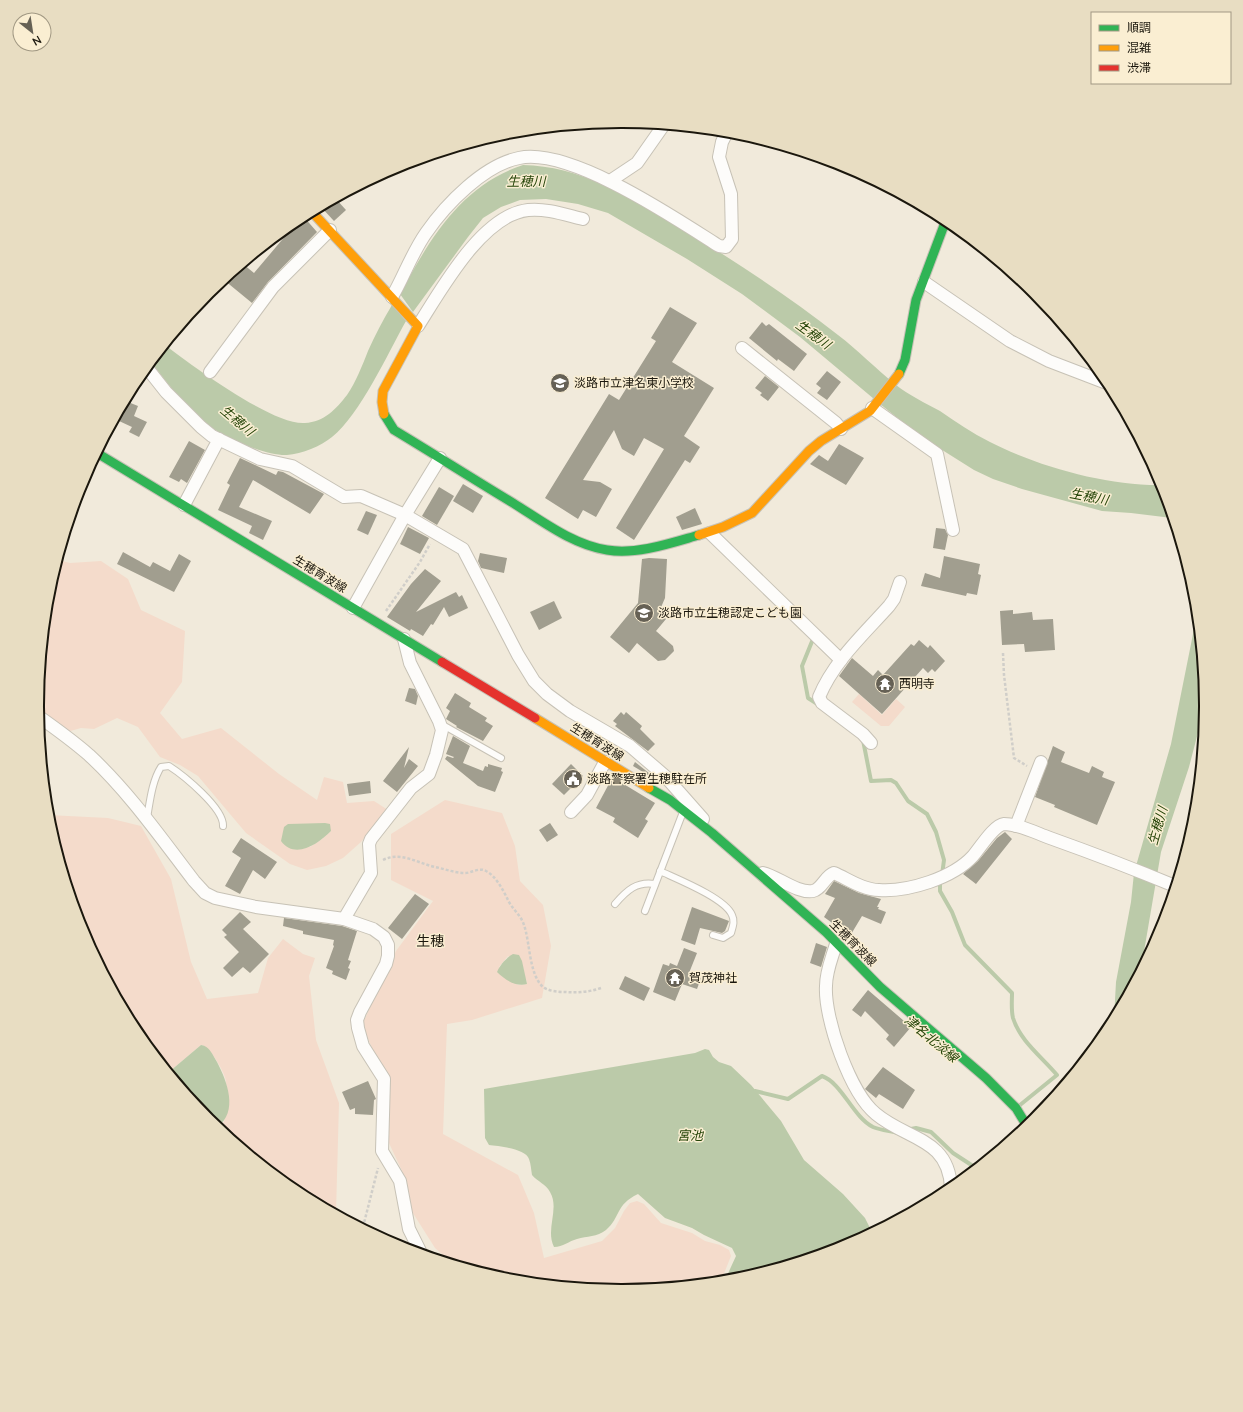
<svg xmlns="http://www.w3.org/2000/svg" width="1243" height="1412" font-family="'Nunito Sans','Noto Sans JP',sans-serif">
<rect width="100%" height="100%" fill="#f1eadb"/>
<g fill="#f4dbcb" fill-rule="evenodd">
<path d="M58,560L70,563L101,561L128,579L141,610L185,631L182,682L160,713L182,739L221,728L279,774L317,800L324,777L343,782L347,803L374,801L388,810L361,842L343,858L326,866L307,870L290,864L246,833L198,776L180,765L160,757L138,727L117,718L94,729L81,728L67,732L37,709L48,592ZM288,824H301L331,831L322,839L310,847Z"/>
<path d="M859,694L882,715L896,699L905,707L889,726H881L852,702Z"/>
<path d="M445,800L502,813L515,846L520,881L543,905L551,946L542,998L472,1020L447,1024L443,1134L518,1175L534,1213L544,1258L602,1241L615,1228L624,1211L630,1203L637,1201L644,1204L661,1223L692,1233L705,1241L720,1245L729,1250L731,1256L721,1281L621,1290L507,1279L451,1262L435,1248L411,1210L403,1173L388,1141L390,1085L388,1074L372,1048L362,1025L396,951L433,901L391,880V834ZM508,956L526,979L527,984L518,985L499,967Z"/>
<path d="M48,815L108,818L141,826L171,879L191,962L207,999L258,993L268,958L283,939L303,954L315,958L309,976L316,1040L339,1103L336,1213L297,1192L217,1127L224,1122C225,1109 227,1095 226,1082C226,1074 209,1045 201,1045L169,1072L135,1031L81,929Z"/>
</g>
<g fill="#bbcaa9">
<path d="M523,165C579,166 627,195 674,224C730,258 786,294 838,335C858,350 876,369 896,385C909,395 925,403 940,411C956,422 972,433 990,442C1039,467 1108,486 1162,485L1172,518L1131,513L1102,511L1022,489L993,479L974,470L920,436L880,404L800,337L742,294L687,259L608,213L578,204L546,199L520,200L501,207L483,218L468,237L413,312L400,294C430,239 460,186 523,165Z"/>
<path d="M392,305L406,321C388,353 360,415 332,437C321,446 302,454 287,455C267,456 227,439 211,427C187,410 169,385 151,362L165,345C191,365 274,426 305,423C324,422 336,409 347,395C356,382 362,366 368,351C375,335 383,320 392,305Z"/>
<path d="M1197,614L1206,702L1189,767L1161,852L1141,969L1114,1018L1116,982L1131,902L1134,873L1171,744Z"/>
<path d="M325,823L330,824L331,831C318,844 295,860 281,841L284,827L288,824Z"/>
<path d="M513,954L519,955L522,961L527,984C516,987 505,980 497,972C500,965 506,958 513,954Z"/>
<path d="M201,1045C210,1046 213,1056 217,1062C227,1081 239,1112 217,1127L208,1119L169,1072Z"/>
<path d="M705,1049L709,1050L713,1057L719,1062L731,1066L751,1085L781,1121L804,1160L843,1194L865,1218L872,1232L845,1246L735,1279L725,1280L736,1256L732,1248L704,1235L692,1228L665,1218L638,1194C615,1205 621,1217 606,1230C597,1237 587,1236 577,1239C569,1241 563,1247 554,1247C545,1229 560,1209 550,1192C546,1184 538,1182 532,1175C531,1170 531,1164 529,1159C526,1149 499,1146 489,1145L485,1138L484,1089L695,1053Z"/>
</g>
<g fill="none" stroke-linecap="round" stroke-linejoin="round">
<g stroke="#bbcaa9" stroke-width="4">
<path d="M811,637L813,639L802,666L808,698L819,705"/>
<path d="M863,740L871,781L891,780L896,783L908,801L927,814L936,832L944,860L942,875"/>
<path d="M940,881V891L952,912L965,945L1012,993C1012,1001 1011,1010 1013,1018C1020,1041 1042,1057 1057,1075L1020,1105"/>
<path d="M755,1091L788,1099L822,1076C842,1083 853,1117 873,1127C880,1130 890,1131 898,1133"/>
<path d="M911,1129L916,1128L931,1132L953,1153L976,1168"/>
</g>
</g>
<g fill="#a19e8f">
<path d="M336,199L346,210L334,221L321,207Z"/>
<path d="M303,216L317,232L268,282L252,303L224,280L243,264L254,273L292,228L290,226Z"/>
<path d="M670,307L697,323L672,362L714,388L684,436L700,447L690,463L685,460L634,540L616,528L664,449L644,438L634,456L622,449L614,430L583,480L600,482L612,489L596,517L583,510L578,519L545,498L609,394L619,400L656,341L651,338Z"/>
<path d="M762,322L766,326L769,324L807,354L794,371L778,359L777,361L749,338Z"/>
<path d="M827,371L841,382L827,400L817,393L821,388L816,384Z"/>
<path d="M765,376L779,387L768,401L760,395L762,393L755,388Z"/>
<path d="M128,402L138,406L134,416L147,422L139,437L129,432L132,427L119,421Z"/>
<path d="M189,441L205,450L187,483L181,479L179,482L169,477Z"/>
<path d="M839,444L864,458L846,485L810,464L819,455L828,461Z"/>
<path d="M240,458L276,475L278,471L283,472L324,494L310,514L253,480L239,507L272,521L263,540L249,533L252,526L218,510L230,485L227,483Z"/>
<path d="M463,484L483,496L473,513L453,501Z"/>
<path d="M439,487L454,496L437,525L422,516Z"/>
<path d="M695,508L702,524L682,530L676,517Z"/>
<path d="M366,511L377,515L368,535L357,530Z"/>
<path d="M408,527L429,538L420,554L400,544Z"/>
<path d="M936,528L945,529L948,535L945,550L933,548Z"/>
<path d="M123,552L150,567L153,562L170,571L179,554L191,561L174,592L117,564Z"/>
<path d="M480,553L507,558L504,573L481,568L478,561Z"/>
<path d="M944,556L980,564L978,574L981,575L977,595L967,593L966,596L921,586L925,573L940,578Z"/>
<path d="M649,558L667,559L665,598L659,612L666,619L656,631L673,646L674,651L665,660L658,661L637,643L629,653L610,637L638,603L642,559Z"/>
<path d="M425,569L441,581L416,612L456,592L459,597L462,595L468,608L449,617L444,607L433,625L431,624L423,636L411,629L410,631L387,617L411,584Z"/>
<path d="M554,601L562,618L539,630L530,612Z"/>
<path d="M1013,610V614L1032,612L1033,620L1053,619L1055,650L1025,652L1024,644L1002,645L1000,611Z"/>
<path d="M919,640L928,648L930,645L945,661L935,672L932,669L928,673L923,668L882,714L839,676L852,658L873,676L878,670L883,675L911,644L914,646Z"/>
<path d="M409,688L415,689L418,696L416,705L405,701Z"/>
<path d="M455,693L471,703L469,707L487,718L485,721L493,726L483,741L456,727L457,726L446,719L450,711L446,708Z"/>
<path d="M621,712L624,715L626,712L642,726L640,729L655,744L648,751L615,726L617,724L613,721Z"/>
<path d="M453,736L470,746L463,763L483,771L485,766L488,767V764L502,768L501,771L503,772L495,792L478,786L445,759L447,756L453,758L454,757L446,754Z"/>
<path d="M1053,746L1065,752L1061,762L1089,773L1092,766L1104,772L1102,777L1115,782L1097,825L1054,807L1055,805L1035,797Z"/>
<path d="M409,747L404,768L409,759L418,766L397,792L383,781Z"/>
<path d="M635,762L654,777L653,778L633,766Z"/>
<path d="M571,764L583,776L564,795L552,784Z"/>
<path d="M611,780L620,785L622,783L655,803L645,819L648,821L638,838L613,822L615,818L596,808Z"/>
<path d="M370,781L371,793L349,796L347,784Z"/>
<path d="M550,823L558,835L547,842L539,830Z"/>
<path d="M1005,832L1012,839L976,884L963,874L978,861L997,838Z"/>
<path d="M241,838L277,862L265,879L253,870L240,894L225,886L241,858L232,852Z"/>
<path d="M834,881L859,893L881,899L877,907H879L878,909L886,912L881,924L862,916L850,936L824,917L835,898L825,894Z"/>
<path d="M415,894L429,904L402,939L388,928Z"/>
<path d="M692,907L729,921L725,931L722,933L700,928L695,945L681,940Z"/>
<path d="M240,912L251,922L243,929L269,954L250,973L243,967L232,977L223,968L239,952L224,937L227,935L222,930Z"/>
<path d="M284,918L342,926L357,931L348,960L351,961L348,968L350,969L346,980L332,974L333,971L326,968L334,946L333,945L334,940L303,934V931L283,926Z"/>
<path d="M816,943L827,947L821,967L810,963Z"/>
<path d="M684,948L697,953L689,973L701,978L697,989L682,984L675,1001L653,992L663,964L669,966L670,963L677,966Z"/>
<path d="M625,976L650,988L644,1001L619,989Z"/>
<path d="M868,990L911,1027L894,1047L886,1039L889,1035L865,1011L861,1017L852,1010Z"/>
<path d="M883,1067L915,1090L903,1109L879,1094L876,1098L865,1089Z"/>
<path d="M368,1081L376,1099L374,1100L373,1115L355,1114V1108L350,1110L342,1092Z"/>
</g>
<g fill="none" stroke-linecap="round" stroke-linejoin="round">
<g stroke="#c7c2b6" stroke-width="8">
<g id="lane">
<path d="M441,724L501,758"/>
<path d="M147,818C150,801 152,781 161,767L169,766C183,775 224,808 223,826"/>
<path d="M660,871C677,879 725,898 732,915C735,921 733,926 731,933L723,938L713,935"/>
<path d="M615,904C627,890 637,881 655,884"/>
<path d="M645,911L683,812"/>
</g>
</g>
<g stroke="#c7c2b6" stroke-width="14">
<g id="street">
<path d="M610,181L637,163L663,126"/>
<path d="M924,282L1010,341L1049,361L1109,384"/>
<path d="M392,297C404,276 412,253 426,233C446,204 484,165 519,158C570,147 675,218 719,246L726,247L732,239L731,194L719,157L722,142L727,132"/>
<path d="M418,326C441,290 482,215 528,210C546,208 566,215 583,219"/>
<path d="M742,348L836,423L841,429"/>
<path d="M147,368L166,392L201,427L212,436L260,459L292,466L344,497L361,496L405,515L463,549L518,655L534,681L547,694L570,711L630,746L665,776L703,819"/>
<path d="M210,372L273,287L330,230"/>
<path d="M872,408L937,454L953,530"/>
<path d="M184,505L219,439"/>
<path d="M710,533L841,660"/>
<path d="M353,608L405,515L440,458"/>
<path d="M38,716C55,728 73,741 89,755C129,792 161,838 194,881L205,893L215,898L256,907L344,919L373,929L384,937L388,945V956L386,964L360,1012L357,1020L358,1028L363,1046L384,1079L382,1151L400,1181L409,1229L421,1253"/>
<path d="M871,743L863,734L822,703L819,697C834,661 863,635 889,606L894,599L900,582"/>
<path d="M571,812L587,795L605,762"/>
<path d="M1016,826L1041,762"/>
<path d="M763,873C777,876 798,894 813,891C822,889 825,876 834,873C848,879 863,890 879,890C908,892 953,878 973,856C980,848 994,825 1004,824C1019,824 1036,833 1050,838C1092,853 1134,869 1175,886"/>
<path d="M344,919L371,873L369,844L371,839L411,788L429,774L436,755L442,730L439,721L410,663L404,639"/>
<path d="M836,944C832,958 826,971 826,986C824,1018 850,1093 876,1114C907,1140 949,1138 951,1188"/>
</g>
</g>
<g stroke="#c7c2b6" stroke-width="11">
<g id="fast">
<path d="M899,374L905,360L916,300L946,220"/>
<path d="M384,414L394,430C434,454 473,479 513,503C542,521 573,545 607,550C637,555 671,543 699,535"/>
<path d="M97,453L442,662"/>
<path d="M649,788L670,800L712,833L826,932L880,987L986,1078L1016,1108L1027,1126"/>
</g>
</g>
<g stroke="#c7c2b6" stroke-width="11">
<g id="slow">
<path d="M312,212L418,326L383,391L382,402L384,414"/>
<path d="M699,535L723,527L752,513L809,451L821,441L870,411L899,374"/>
<path d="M535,718L649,788"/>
</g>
</g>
<g stroke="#c7c2b6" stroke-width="11">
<path id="jam" d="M442,662L535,718"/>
</g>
<g stroke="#d0cec9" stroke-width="2.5" stroke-dasharray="3 2" stroke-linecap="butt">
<path d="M386,611L420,562L430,544"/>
<path d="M1003,653L1004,675L1014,758L1027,766"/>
<path d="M383,860C401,851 417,863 435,867C445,869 455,873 465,873C472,873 479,867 486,871C496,876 503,890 508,900C512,909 521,915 524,925C530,942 529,973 542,986C547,991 558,992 565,992C578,993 589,992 601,988"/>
<path d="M363,1227L378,1168"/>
</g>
<use href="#lane" stroke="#fdfcfa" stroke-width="6"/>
<use href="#street" stroke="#fdfcfa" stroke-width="12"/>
<use href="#fast" stroke="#30b455" stroke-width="9"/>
<use href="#slow" stroke="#ff9f0a" stroke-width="9"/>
<use href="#jam" stroke="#e5322d" stroke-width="9"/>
</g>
<defs>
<g id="school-disc" transform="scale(1)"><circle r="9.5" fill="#666155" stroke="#faeed2"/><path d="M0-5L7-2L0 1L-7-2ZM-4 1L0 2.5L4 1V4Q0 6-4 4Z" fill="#fff"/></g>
<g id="temple-disc" transform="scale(1)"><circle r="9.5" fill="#666155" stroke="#faeed2"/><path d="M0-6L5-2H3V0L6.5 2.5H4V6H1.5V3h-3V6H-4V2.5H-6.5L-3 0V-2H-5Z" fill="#fff"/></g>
<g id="civic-disc" transform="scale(1)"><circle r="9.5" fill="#666155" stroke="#faeed2"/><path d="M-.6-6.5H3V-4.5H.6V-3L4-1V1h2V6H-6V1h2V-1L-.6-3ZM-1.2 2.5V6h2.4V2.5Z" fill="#fff"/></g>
</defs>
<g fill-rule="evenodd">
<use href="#school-disc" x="560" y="383"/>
<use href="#school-disc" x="644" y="613"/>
<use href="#temple-disc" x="885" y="684"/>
<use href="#civic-disc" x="573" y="779"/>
<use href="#temple-disc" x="675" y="978"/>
</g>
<g text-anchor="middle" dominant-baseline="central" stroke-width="3" stroke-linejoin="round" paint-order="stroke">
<g font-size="12" fill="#1b170d" stroke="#faeed2" text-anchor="start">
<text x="574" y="383">淡路市立津名東小学校</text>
<text x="658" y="613">淡路市立生穂認定こども園</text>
<text x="899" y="684">西明寺</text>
<text x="587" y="779">淡路警察署生穂駐在所</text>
<text x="689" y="978">賀茂神社</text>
</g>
<g font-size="12" fill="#1b170d" stroke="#faeed2">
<text transform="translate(320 574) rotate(31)">生穂育波線</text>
<text transform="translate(597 742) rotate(32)">生穂育波線</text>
<text transform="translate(853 943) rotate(45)">生穂育波線</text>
</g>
<g font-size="13" font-style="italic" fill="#264509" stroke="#faeed2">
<text x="526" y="182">生穂川</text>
<text transform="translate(813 335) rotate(36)">生穂川</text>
<text transform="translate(237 421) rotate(40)">生穂川</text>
<text transform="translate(1089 497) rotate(11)">生穂川</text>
<text transform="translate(1158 826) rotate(-74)">生穂川</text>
<text transform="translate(931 1039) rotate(40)">津名北淡線</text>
<text x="690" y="1136">宮池</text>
</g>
<g font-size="14" fill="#1b170d" stroke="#faeed2">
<text x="430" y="941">生穂</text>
</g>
</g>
<path d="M0 0H1243V1412H0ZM621 128H622A577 577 0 0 1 1199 705V707A577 577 0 0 1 622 1284H621A577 577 0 0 1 44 707V705A577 577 0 0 1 621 128Z" fill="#e8ddc2" fill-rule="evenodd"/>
<path fill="none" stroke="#1b170d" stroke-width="2" d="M621 128H622A577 577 0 0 1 1199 705V707A577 577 0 0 1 622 1284H621A577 577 0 0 1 44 707V705A577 577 0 0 1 621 128Z"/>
<rect x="1091" y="12" width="140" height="72" fill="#faeed2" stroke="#a19883"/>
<rect x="1099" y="25" width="20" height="6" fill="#30b455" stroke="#a19883"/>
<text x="1127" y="32" font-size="12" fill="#1b170d">順調</text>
<rect x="1099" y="45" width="20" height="6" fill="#ff9f0a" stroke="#a19883"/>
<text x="1127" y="52" font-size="12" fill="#1b170d">混雑</text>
<rect x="1099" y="65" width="20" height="6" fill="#e5322d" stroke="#a19883"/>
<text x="1127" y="72" font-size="12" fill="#1b170d">渋滞</text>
<g transform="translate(32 32) rotate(150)"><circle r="19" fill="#faeed2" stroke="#a19883"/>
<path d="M0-3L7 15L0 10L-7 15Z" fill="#666155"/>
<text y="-6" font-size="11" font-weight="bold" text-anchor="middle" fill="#1b170d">N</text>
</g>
</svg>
